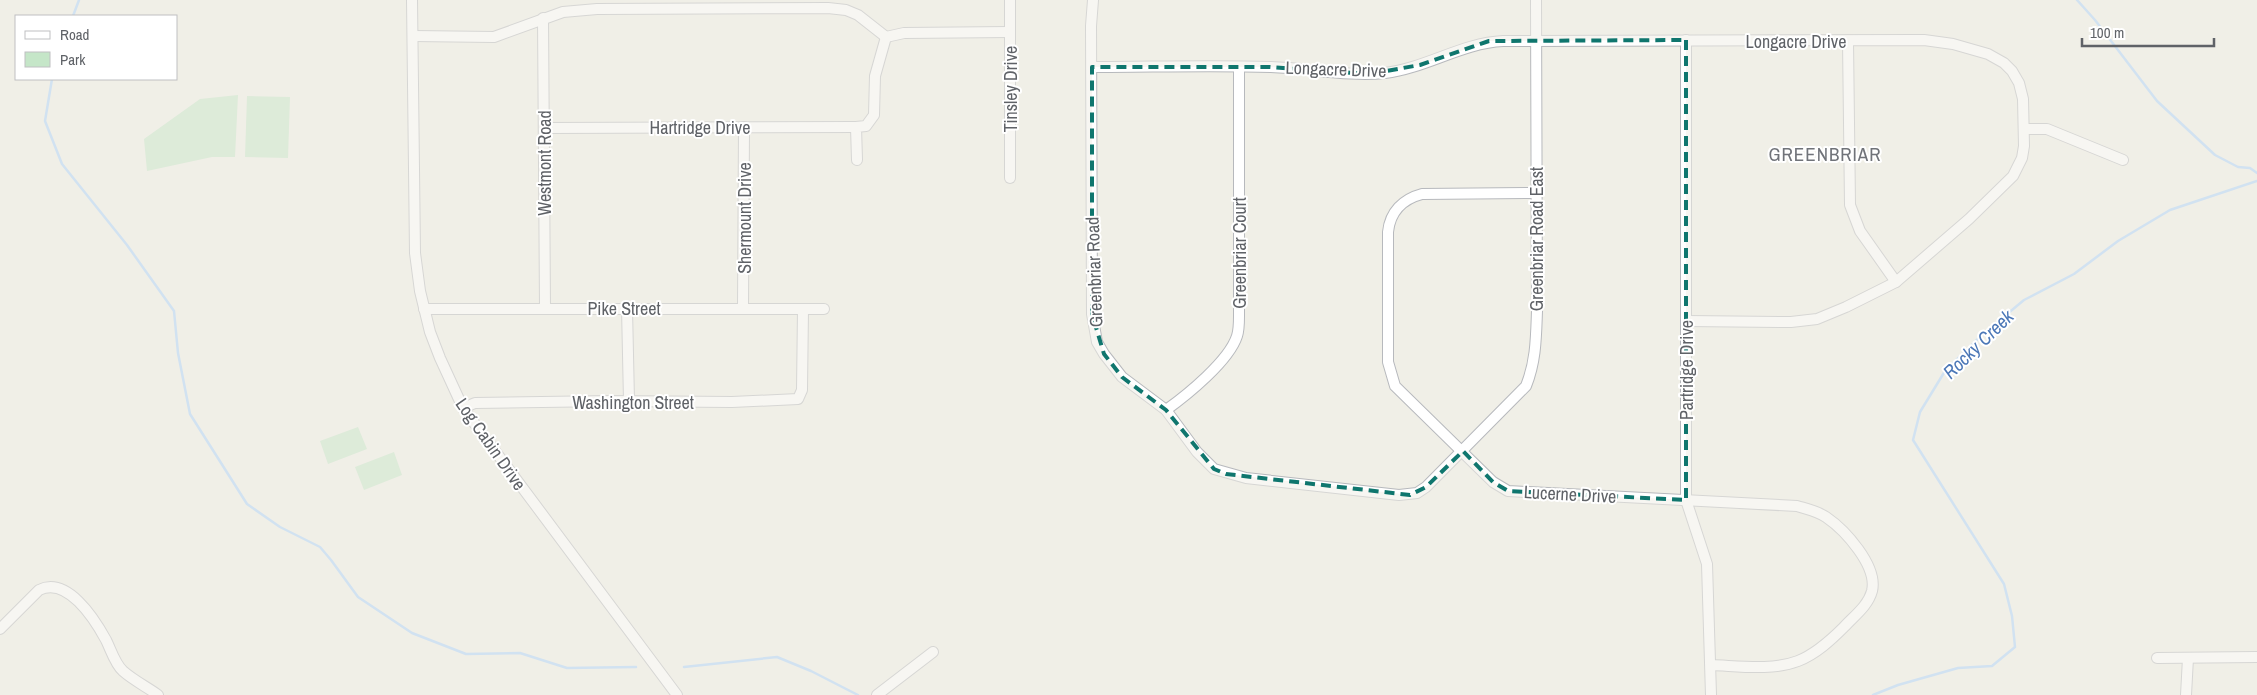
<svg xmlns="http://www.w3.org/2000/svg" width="2257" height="695" font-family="'Archivo Narrow',sans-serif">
<rect width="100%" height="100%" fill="#f0efe7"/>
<g fill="#c5e6c8">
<path d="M238,95L235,157H212L147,171L144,139L200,99Z"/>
<path d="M247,96L290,97L288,158L245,157Z"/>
<path d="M358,427L367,449L328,464L320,441Z"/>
<path d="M394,452L402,475L364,490L355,467Z"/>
</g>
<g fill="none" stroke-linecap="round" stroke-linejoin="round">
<g stroke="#acd2fc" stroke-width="2.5">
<path d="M2077,0L2095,20L2157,101L2215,155L2238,167L2250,168L2257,173"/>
<path d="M73,16L79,0"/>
<path d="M52,79L45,121L62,164L127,245L174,311L178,353L190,414L247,504L280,527L320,547L331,560L358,597L412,633L466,654L520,653L567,668L636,667"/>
<path d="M684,667L777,657L811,671L858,695"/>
<path d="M1873,695L1898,685L1958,668L1992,666L2015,647L2012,616L2004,584L1913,440L1920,412L1945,371L1982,335L2024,300L2074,274L2118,241L2170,210L2257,181"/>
</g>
<g stroke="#b7b9bd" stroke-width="12">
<g id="minor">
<path d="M412,0L415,253L420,291L430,332L440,358L463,408L677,695"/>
<path d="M1010,0V178"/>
<path d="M1093,0L1091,26L1092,314L1097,342L1104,354L1122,377L1166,410L1197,452L1214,469L1246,478L1399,495L1417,493L1426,487L1526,386C1536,361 1536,338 1537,311L1536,0"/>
<path d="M543,18L545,308"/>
<path d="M413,36L494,37L563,12L597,9L828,8L846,10L858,15L886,37"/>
<path d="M886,37L904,33L1010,32"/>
<path d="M1686,40V500L1707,564L1711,695"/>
<path d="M1848,41L1850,205L1860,231L1896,282"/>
<path d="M1092,67C1152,67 1212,65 1271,67C1309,68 1348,77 1385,73C1426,68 1462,43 1503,41L1924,40L1953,44L1988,54L2004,63L2012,71L2019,83L2023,99L2024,146L2022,158L2013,176L1969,219L1896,282L1846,307L1817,319L1791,322L1686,321"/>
<path d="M544,128L856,127"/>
<path d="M2024,129H2047L2123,160"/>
<path d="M857,160L856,127L866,126L874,115L875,76L886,37"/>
<path d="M1536,193L1422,194C1403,199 1390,212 1388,232V362L1395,386L1493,482L1508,491L1797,506C1807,509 1817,511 1826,517C1845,530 1878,566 1872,591C1868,606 1854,616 1844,627C1831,640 1816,654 1798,661C1772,671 1739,666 1711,665"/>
<path d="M627,308L629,401"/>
<path d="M743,308L744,127"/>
<path d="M424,309H824"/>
<path d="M463,408L475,403L609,401L732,402L798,399L802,390L803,309"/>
<path d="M1166,410C1187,395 1229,361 1237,336C1239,330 1239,323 1239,316V67"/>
<path d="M0,629L39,590C67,576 94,618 106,640C111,650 115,664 123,671C133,680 147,687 158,695"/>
<path d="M2157,658L2257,657"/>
<path d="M877,695L933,652"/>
<path d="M2186,695L2188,658"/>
</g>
</g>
<use href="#minor" stroke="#fff" stroke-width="10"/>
</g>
<path d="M0 0H2257V695H0ZM1686,40V500L1508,491L1493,482L1463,451L1426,487L1410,495L1226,474L1214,469L1166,410L1122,377L1104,354L1092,314V67H1269L1369,74L1420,65L1489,41Z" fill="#f0efe7" fill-opacity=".55" fill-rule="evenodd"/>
<path fill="none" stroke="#0f766e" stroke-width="4" stroke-dasharray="10 6" stroke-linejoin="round" d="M1686,40V500L1508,491L1493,482L1463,451L1426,487L1410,495L1226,474L1214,469L1166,410L1122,377L1104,354L1092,314V67H1269L1369,74L1420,65L1489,41Z"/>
<g text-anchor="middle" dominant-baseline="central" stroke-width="4" stroke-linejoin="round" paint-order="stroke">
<g font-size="18" fill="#5f6267" stroke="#fff">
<text x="1796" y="41">Longacre Drive</text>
<text transform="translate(1336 69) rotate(2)">Longacre Drive</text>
<text transform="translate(1010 89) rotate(-90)">Tinsley Drive</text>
<text x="700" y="127">Hartridge Drive</text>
<text transform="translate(544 163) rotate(-90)">Westmont Road</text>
<text transform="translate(744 218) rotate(-90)">Shermount Drive</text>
<text transform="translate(1536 239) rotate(-90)">Greenbriar Road East</text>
<text transform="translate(1239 253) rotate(-90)">Greenbriar Court</text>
<text transform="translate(1094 272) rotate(-92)">Greenbriar Road</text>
<text x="624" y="308">Pike Street</text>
<text transform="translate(1686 370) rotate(-90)">Partridge Drive</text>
<text x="633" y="402">Washington Street</text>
<text transform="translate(491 444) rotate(55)">Log Cabin Drive</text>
<text transform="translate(1570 494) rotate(3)">Lucerne Drive</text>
</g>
<g font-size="19" letter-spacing="1" fill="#707379" stroke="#fff">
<text x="1825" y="154">GREENBRIAR</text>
</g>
<g font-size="19" font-style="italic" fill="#4b77b7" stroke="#fff">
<text transform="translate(1978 344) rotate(-44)">Rocky Creek</text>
</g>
</g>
<rect x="15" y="15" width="162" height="65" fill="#ffffff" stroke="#bfc0c2"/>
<rect x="25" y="31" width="25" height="8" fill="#ffffff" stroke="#bfc0c2"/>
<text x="60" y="40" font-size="15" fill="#5f6267">Road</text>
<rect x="25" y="52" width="25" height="15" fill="#c5e6c8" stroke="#bfc0c2"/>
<text x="60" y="65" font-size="15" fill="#5f6267">Park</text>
<path d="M2082 38v8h132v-8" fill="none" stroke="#5f6267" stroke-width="2.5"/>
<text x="2090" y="38" font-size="15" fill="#5f6267" stroke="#ffffff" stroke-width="4" paint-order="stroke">100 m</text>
</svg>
